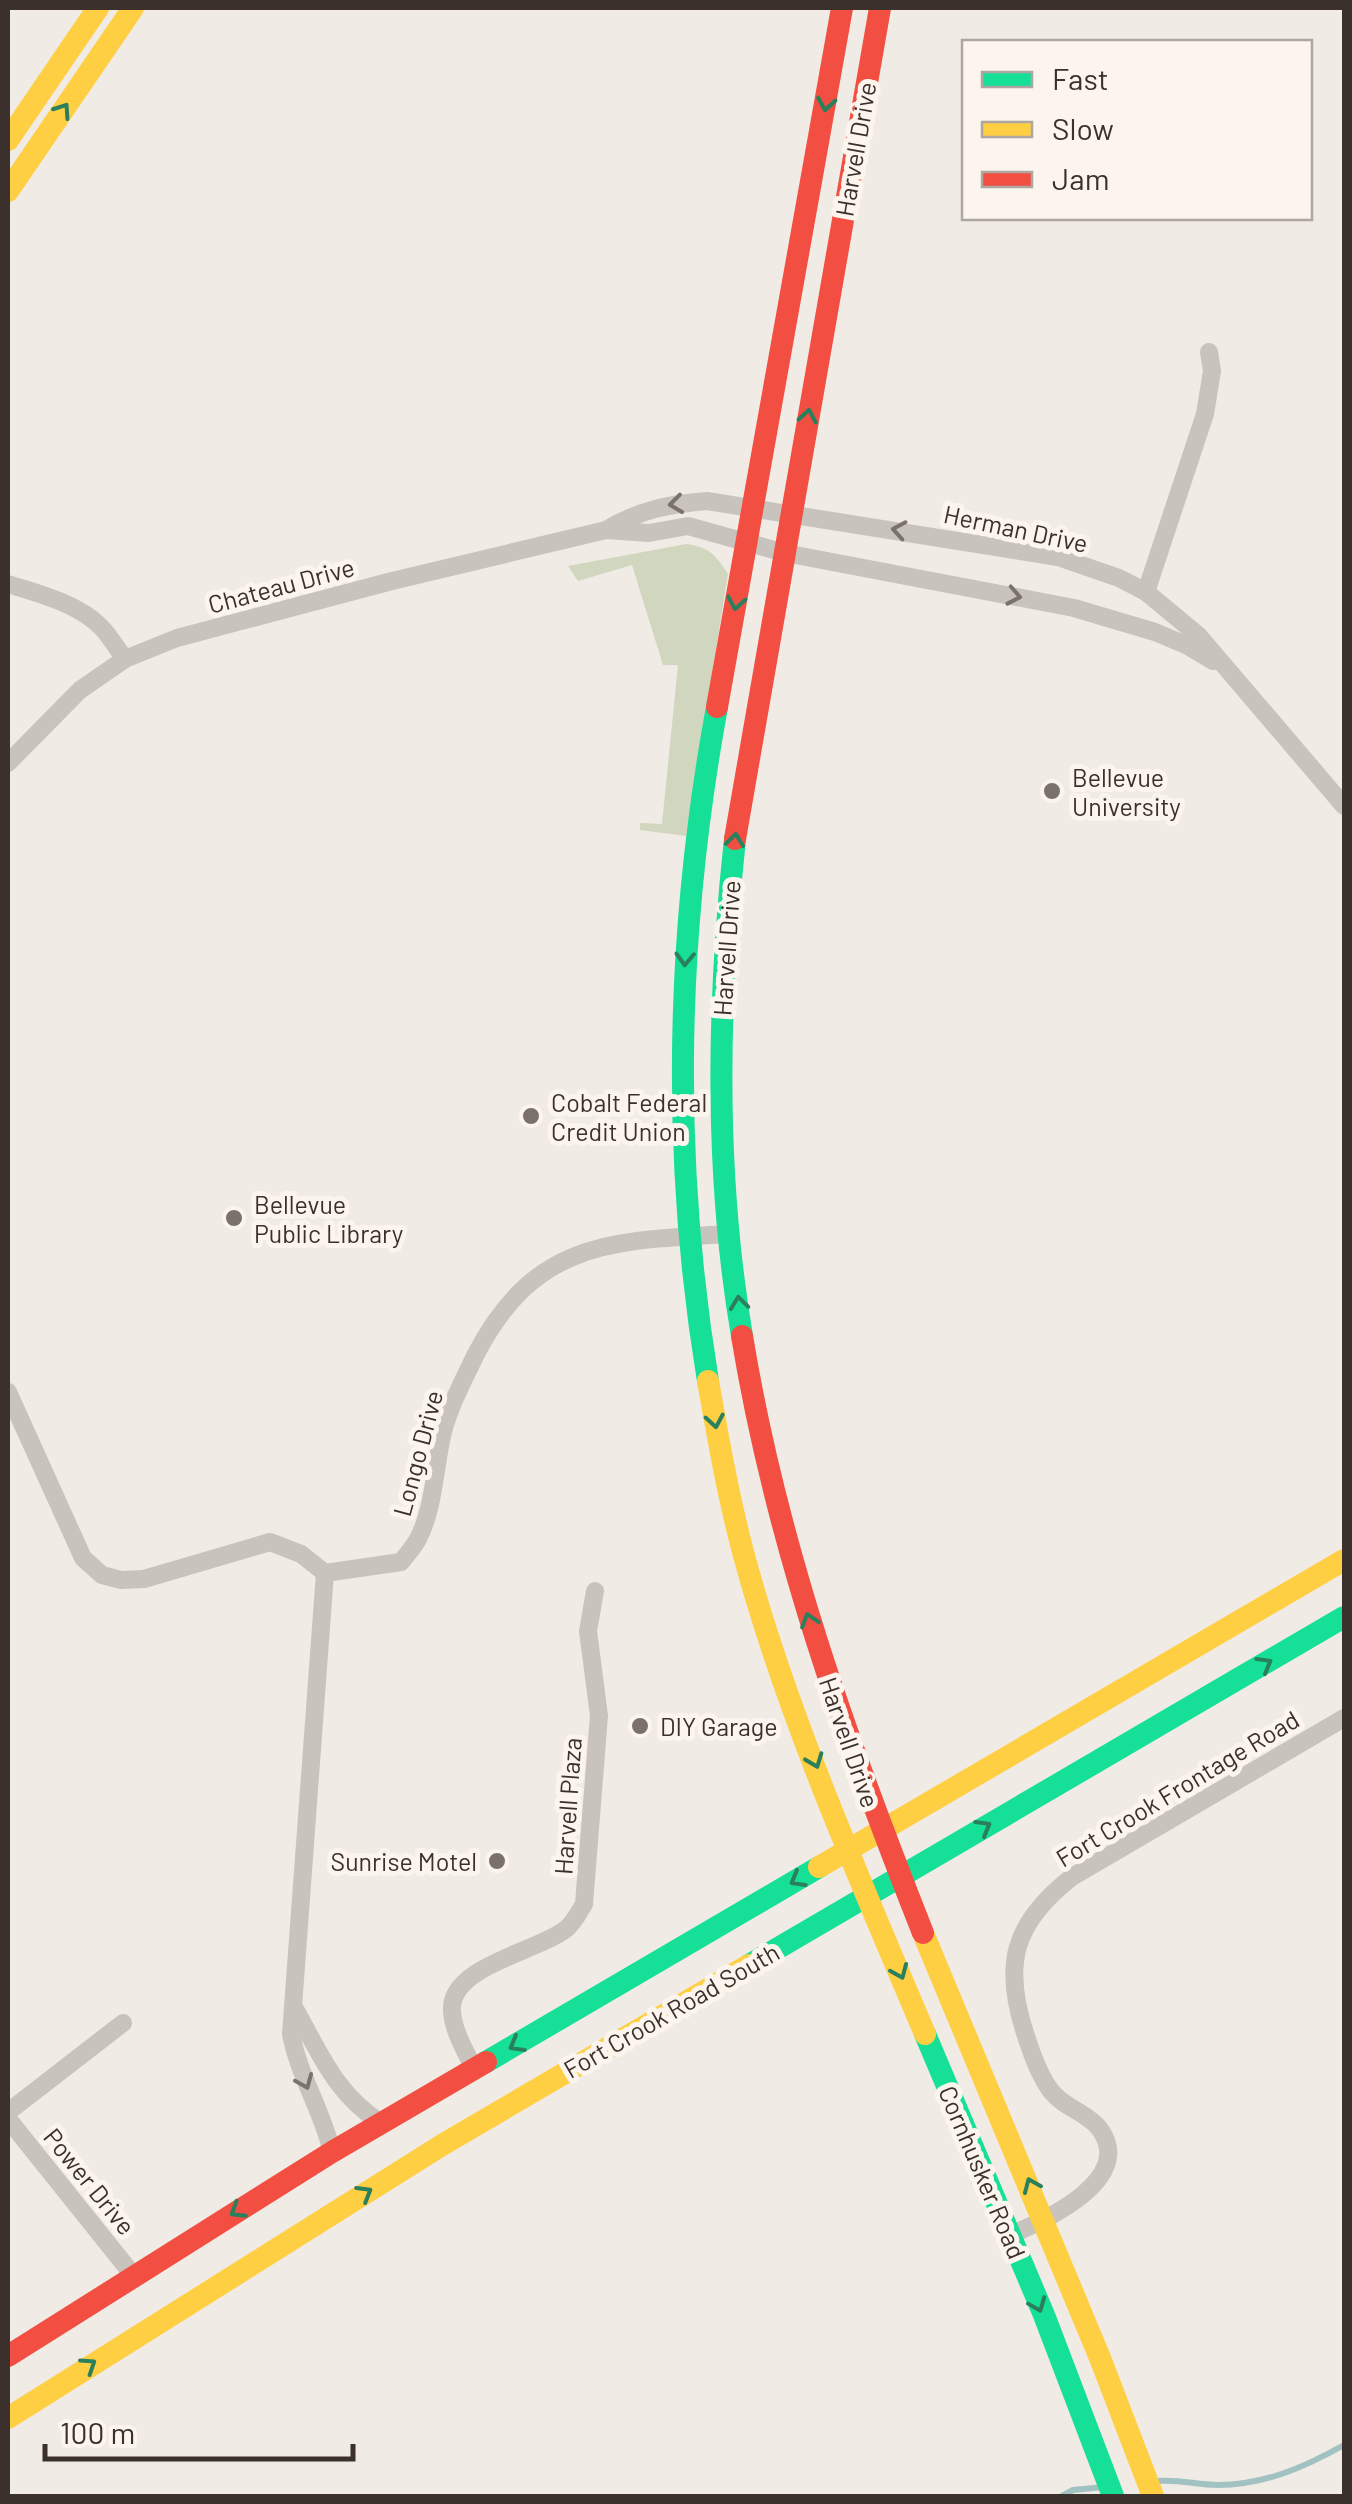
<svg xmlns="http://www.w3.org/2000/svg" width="1352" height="2504" font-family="Barlow,sans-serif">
<rect width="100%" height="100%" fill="#f0ebe5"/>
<path fill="#d1d6bf" d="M686,544C709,547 716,555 728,574L686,836L640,830V823L662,824L678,665H663L632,565L578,581L568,566Z"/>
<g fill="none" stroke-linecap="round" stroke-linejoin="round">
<g stroke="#a1c2c1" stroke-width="6">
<path d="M1156,2481C1181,2479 1196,2485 1218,2485C1264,2485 1305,2467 1344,2445"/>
<path d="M1062,2496L1073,2490L1104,2487"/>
</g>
<g stroke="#c9c3be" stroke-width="18">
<path d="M606,530L649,533L688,526L785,553L1074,608L1155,632L1188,646L1213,661"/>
<path d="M8,584C39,594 77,603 101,627C110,636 117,649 125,659"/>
<path d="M1146,592L1205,414L1212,371L1209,352"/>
<path d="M8,763L80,690L125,659L177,638L392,581L606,530C639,510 669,504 707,501L1058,557L1119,578L1146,592L1199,636L1344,806"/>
<path d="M8,1392L83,1558L102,1575L121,1580L144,1579L270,1542L301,1554L325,1573L401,1562C407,1554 415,1546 419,1537C434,1507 435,1465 443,1432C450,1405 464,1379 476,1354C536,1239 613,1241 729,1234"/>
<path d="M325,1573L291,2034C299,2076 322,2110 332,2152"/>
<path d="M295,2009C321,2055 335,2093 381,2123"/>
<path d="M474,2069C466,2052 453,2031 452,2011C449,1966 537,1952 566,1929C574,1923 579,1912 584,1904L599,1716L588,1631L595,1591"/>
<path d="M8,2112L123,2023"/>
<path d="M8,2119L133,2275"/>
<path d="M1010,2235C1044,2221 1138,2179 1099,2128C1086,2112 1064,2108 1051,2091C1039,2075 1032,2055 1026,2036C1002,1965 1013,1923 1072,1877L1344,1718"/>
</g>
<g stroke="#16e098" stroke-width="22">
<path d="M735,839C717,1004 714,1172 742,1336"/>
<path d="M708,1381C671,1157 676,930 717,707"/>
<path d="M749,1965L1344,1617"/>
<path d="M925,2034L1044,2315L1113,2496"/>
<path d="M486,2062L819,1867"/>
</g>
<g stroke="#ffcf43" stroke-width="22">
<path d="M8,140L98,8"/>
<path d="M8,191L133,8"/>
<path d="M708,1381C718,1438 728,1495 743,1552C786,1713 860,1880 925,2034"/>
<path d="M819,1867L1344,1560"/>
<path d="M923,1933L1100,2358L1153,2496"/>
<path d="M8,2418L442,2145L749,1965"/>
</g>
<g stroke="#f24e42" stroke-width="22">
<path d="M717,707L842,8"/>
<path d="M735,839L880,8"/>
<path d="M742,1336C776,1543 846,1739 923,1933"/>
<path d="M8,2356L332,2152L486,2062"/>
</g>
</g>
<defs><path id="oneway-chevron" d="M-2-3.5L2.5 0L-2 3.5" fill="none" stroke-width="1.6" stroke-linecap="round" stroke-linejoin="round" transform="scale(2.5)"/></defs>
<g stroke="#2a7f5c">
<use href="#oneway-chevron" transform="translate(826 104) rotate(99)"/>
<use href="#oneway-chevron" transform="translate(63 110) rotate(-56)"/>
<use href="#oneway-chevron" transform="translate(808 416) rotate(-80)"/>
<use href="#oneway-chevron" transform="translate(736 603) rotate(100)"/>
<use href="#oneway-chevron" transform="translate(735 840) rotate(-83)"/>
<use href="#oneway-chevron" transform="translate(685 959) rotate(92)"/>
<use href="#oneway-chevron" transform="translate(739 1303) rotate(-97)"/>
<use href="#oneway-chevron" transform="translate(715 1421) rotate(80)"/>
<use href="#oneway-chevron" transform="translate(809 1620) rotate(-107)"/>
<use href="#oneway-chevron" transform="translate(1265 1664) rotate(-30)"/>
<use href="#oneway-chevron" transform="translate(815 1761) rotate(69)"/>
<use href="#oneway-chevron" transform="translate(984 1827) rotate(-30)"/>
<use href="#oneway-chevron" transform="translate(797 1880) rotate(150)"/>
<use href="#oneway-chevron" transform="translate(900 1972) rotate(67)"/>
<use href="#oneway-chevron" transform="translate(516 2045) rotate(150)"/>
<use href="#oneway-chevron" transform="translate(1031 2185) rotate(-113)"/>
<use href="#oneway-chevron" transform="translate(365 2193) rotate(-31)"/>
<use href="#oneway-chevron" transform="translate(237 2211) rotate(148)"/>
<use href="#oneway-chevron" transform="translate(1038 2305) rotate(68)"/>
<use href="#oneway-chevron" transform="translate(89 2365) rotate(-33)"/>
</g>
<g stroke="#7b726d">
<use href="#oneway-chevron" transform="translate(676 504) rotate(173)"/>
<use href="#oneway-chevron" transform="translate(899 530) rotate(-170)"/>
<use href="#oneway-chevron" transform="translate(1014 596) rotate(11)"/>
<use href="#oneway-chevron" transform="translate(305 2082) rotate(67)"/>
</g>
<g fill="#7a716c" stroke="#fbf5ee" stroke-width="4">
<circle cx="1052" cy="791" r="10"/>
<circle cx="531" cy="1116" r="10"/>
<circle cx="234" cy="1218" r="10"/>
<circle cx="640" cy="1726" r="10"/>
<circle cx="497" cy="1861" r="10"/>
</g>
<g text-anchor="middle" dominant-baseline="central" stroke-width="10" stroke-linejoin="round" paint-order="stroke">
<g font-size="25" fill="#3b302b" stroke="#fbf5ee">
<text transform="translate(855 149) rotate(-80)">Harvell Drive</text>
<text transform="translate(1016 528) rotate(12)">Herman Drive</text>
<text transform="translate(281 585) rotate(-15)">Chateau Drive</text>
<text transform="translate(726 948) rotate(-86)">Harvell Drive</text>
<text transform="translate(417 1453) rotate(-75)">Longo Drive</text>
<text transform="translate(850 1742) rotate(71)">Harvell Drive</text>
<text transform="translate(1177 1788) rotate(-31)">Fort Crook Frontage Road</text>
<text transform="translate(567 1806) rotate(-86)">Harvell Plaza</text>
<text transform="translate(671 2010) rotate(-30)">Fort Crook Road South</text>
<text transform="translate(983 2172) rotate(67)">Cornhusker Road</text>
<text transform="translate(90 2181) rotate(51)">Power Drive</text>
</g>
<g font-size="25" fill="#3b302b" stroke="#fbf5ee" text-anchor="start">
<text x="1072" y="777">Bellevue<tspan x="1072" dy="29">University</tspan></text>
<text x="551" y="1102">Cobalt Federal<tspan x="551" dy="29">Credit Union</tspan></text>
<text x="254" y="1204">Bellevue<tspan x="254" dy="29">Public Library</tspan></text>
<text x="660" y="1726">DIY Garage</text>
<text x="477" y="1861" text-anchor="end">Sunrise Motel</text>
</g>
</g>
<rect width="1352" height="2504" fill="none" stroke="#3b302b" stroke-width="20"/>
<rect x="962" y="40" width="350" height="180" fill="#fbf5ee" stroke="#aea6a0" stroke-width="2.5"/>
<rect x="982" y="72" width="50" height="15" fill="#16e098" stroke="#aea6a0" stroke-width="2.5"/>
<text x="1052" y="90" font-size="30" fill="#3b302b">Fast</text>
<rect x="982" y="122" width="50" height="15" fill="#ffcf43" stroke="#aea6a0" stroke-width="2.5"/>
<text x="1052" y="140" font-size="30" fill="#3b302b">Slow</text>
<rect x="982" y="172" width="50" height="15" fill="#f24e42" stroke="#aea6a0" stroke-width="2.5"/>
<text x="1052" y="190" font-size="30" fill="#3b302b">Jam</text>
<path d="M45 2444v15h308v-15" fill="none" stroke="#3b302b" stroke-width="5"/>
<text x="60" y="2444" font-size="30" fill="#3b302b" stroke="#fbf5ee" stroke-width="8" paint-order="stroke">100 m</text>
</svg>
